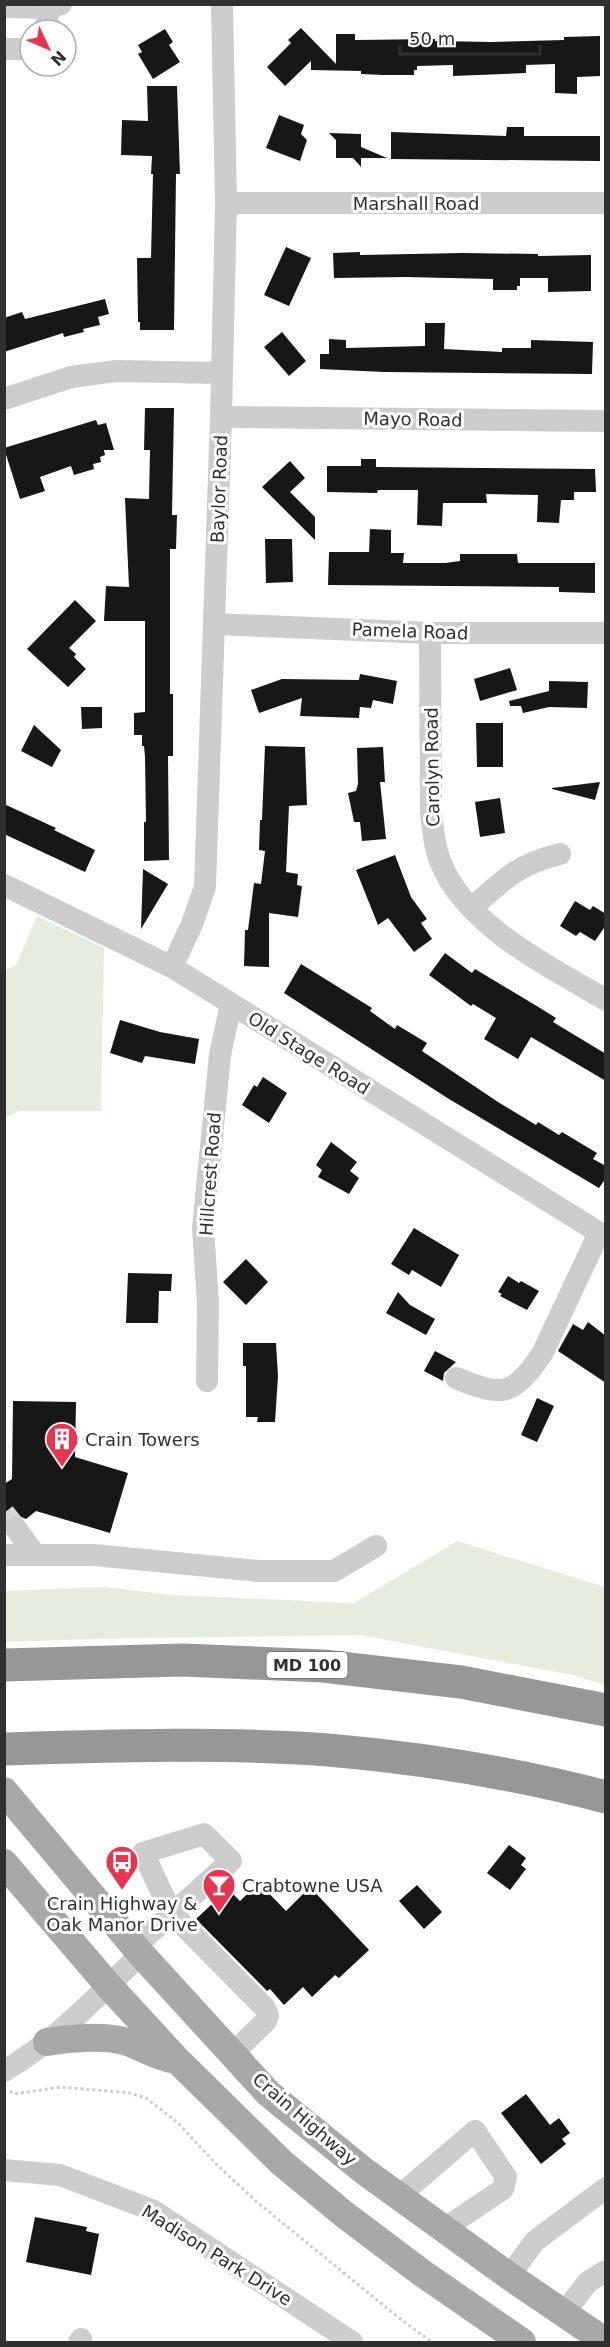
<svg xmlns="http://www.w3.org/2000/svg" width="610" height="2347" font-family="'DejaVu Sans',sans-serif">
<rect width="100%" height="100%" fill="#fff"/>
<g fill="#e7edde">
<path d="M37,916L104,948L101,1111H19L5,1118V970L16,965Z"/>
<path d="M457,1541L605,1587V1685L572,1675L360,1635L94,1639L5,1642V1591L104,1587L172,1595L354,1603Z"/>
</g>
<g fill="#171717">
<path d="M301,28L336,64V34H355V40L435,39V41L491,42L564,40V37L600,36V76L577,77V94L555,93V64L526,65V73L453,76V65L417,66V70H414V75H383L361,74V71L311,70V61L285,86L267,67L291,43L288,40Z"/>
<path d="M165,29L173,42L169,45L180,62L153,79L138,54L142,52L138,45Z"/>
<path d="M147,86H177L180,174H176L174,330H140V322H138L137,258H151L153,174H151L152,156L121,155L122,120L148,121Z"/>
<path d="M279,115L304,125L301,134L307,140L300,161L266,148Z"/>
<path d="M507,127H524V136H600V161L391,159V132L506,136Z"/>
<path d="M329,133L361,134V147L387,158H361V167L353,158H336V140Z"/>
<path d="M286,247L311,258L289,306L264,295Z"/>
<path d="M360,252V255L463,253L538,254V256L591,255V291L548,292V278H520V286H517V290H493V279L406,277L334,278L333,253Z"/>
<path d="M105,299L109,314L98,317L100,325L83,329L84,332L64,337L63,333L4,352V318L22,312L25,319Z"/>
<path d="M425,323H445L444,349L502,352V348H531V340L593,342L592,374L384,372L320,369V354H329V339L346,340V348L425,346Z"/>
<path d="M282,332L306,361L289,376L264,347Z"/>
<path d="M145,408H174L172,515H177L176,549H170V694H173V756H168L169,860L144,861V822H146L145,757L144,746H142V735H134V713L145,712V621H104L106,586L129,587L125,498L149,499L150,450H144Z"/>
<path d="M96,420L98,425L106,423L114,450H104L105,455L100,457L101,462L93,464L94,469L74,475L71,466L40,477L45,491L20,499L4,448Z"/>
<path d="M361,459H376V467L595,469L596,492H574V500H561L559,523L537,522L538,495L486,494L487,503H443L442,526L417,525L418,490H378L377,493L327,492V466H361Z"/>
<path d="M290,461L305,478L290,492L315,517V540L262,487Z"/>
<path d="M370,529L391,530V553H404L403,563H445L460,561V554H517L518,563H595V593L559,592V587L328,585L329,552H369Z"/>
<path d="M265,539H292L293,582L266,583Z"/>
<path d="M75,600L96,621L69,648L76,654L74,657L86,669L68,687L27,649Z"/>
<path d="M510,668L517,690L480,701L474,679Z"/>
<path d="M360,674L397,681L393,704L373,700L371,708L360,707L359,718L300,716L302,698L259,713L251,690L282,679L359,680Z"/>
<path d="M549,681L588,682L587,708L549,707L523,713L521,706H510L509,701L549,691Z"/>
<path d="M81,707H102V728L82,729Z"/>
<path d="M476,723H503V767H477Z"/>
<path d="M34,725L61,750L52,767L21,751Z"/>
<path d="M265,746L305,747L307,805L289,806L286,872L298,874L297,885L302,886L298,917L269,913V967L244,966L245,930H248L254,883L261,884L265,851L259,850L260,820H262Z"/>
<path d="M383,747L385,782H380L386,839L362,841L360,822H354L348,793L356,791L358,784L357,748Z"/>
<path d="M600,782L595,800L552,789V788Z"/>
<path d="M500,798L505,833L480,837L475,802Z"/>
<path d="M4,804L56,828L54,830L95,850L85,872L4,834Z"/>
<path d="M395,855L411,897L427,919L421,923L432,939L414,952L388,918L378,925L356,870Z"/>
<path d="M143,869L168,884L141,929Z"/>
<path d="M575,901L590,910L593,906L606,914V925L595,941L580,932L576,936L560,926Z"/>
<path d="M445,953L472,973L475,969L540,1008L556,1018L553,1022L606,1054V1081L531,1037L518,1059L484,1039L496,1018L473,1004L471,1006L429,975Z"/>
<path d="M301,964L372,1008L370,1011L395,1029L397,1025L427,1043L422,1051L498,1102L536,1125L538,1122L559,1135L562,1132L597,1153L593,1159L606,1166V1178L599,1188L449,1099L284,993Z"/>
<path d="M120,1020L160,1032L199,1039L195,1064L145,1056L142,1063L110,1053Z"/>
<path d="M263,1077L287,1093L269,1123L242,1105L254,1085L257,1087Z"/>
<path d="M331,1142L357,1162L350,1171L359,1178L349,1194L318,1177L322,1170L316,1165Z"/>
<path d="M414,1228L459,1255L441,1287L412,1270L409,1275L391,1264Z"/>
<path d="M246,1259L268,1282L246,1305L223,1282Z"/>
<path d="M128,1273L172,1274L171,1291H159L158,1323H126Z"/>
<path d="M508,1276L519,1283L521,1281L539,1291L527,1310L500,1296L502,1294L498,1292Z"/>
<path d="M398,1292L410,1305L435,1319L426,1335L386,1313Z"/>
<path d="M588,1322L606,1336V1383L558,1351L573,1324L583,1330Z"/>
<path d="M243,1343H276L278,1376L275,1422H257L258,1417H246V1366H243Z"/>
<path d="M435,1351L456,1362L444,1373L443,1381L424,1371Z"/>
<path d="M537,1398L554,1406L537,1442L521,1435Z"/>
<path d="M13,1401L76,1402L75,1457L128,1473L110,1533L36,1511L26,1519L14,1514L4,1519V1484L12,1479Z"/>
<path d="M509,1845L526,1858L521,1865L526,1869L510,1890L487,1873Z"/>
<path d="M259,1883L286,1911L310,1887L369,1950L339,1978L335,1975L312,1997L303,1987L284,2005L270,1989L267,1991L196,1919L228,1889L240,1901Z"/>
<path d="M417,1885L442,1912L424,1929L399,1901Z"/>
<path d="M526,2094L550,2125L559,2118L570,2133L562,2139L566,2144L541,2164L501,2113Z"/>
<path d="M35,2217L87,2227L86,2231L99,2234L91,2275L26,2262Z"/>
</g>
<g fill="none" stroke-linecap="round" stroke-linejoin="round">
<path stroke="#d6d6d6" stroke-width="22" stroke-dasharray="22 11" stroke-linecap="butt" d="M4,1513L15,1527"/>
<path stroke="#cdcdcd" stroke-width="3" stroke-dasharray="3 3" stroke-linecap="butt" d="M10,2091L14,2094L61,2087L130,2093L146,2098L178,2123L217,2165L257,2202L399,2318L432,2342"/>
<g stroke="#cdcdcd" stroke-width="22">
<path d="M4,7L49,8L61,4"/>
<path d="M46,30L49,8"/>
<path d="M4,49H30"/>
<path d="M226,203H606"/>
<path d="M4,399L71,377L116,371L221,373"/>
<path d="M221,417L606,421"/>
<path d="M215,624L430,633H606"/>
<path d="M430,633L431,813C433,829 434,847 441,863C466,926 550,967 606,1000"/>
<path d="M4,885L172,967L606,1237"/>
<path d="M472,908C503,880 518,864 560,854"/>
<path d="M172,967L192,924L205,887L221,417L226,203L222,4"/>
<path d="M456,1378C503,1397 512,1397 542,1354L599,1233"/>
<path d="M207,1381L208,1303L203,1228L220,1055L231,1004"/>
<path d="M15,1527L35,1555"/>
<path d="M4,1555H94L259,1571H334L376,1546"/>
<path d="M204,1834L231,1861L172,1914L143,1853Z"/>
<path d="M135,1946L172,1914L265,2008L268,2015L266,2021L233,2053"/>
<path d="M4,2071C56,2041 98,1995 141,1954"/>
<path d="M4,2170L60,2175L152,2210L352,2342"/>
<path d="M399,2196L475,2131L506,2177L503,2189L444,2229"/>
<path d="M509,2276L535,2241L606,2188"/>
<path d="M564,2313L588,2282L606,2271"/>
<path d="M79,2342L81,2339"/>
</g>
<g stroke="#a8a8a8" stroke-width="28">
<path d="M4,1791L141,1954L268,2093L364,2171L509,2276L606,2342"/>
<path d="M4,1863L108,1985L176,2059L282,2163L345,2215L422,2273L522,2342"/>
<path d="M47,2042C69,2038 106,2035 127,2042C143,2047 156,2057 172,2059"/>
</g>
<g stroke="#979797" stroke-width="33">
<path d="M4,1665L183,1660L323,1666L461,1682L606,1710"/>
<path d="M4,1749C112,1746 221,1742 328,1750C421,1758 515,1773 606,1797"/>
</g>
</g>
<defs>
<g id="building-pin" transform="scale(1.725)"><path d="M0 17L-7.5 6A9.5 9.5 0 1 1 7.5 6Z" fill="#e43552" stroke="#fff"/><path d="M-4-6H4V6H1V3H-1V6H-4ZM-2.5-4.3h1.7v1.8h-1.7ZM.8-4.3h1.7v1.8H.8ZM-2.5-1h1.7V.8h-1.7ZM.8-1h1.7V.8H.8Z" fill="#fff"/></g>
<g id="bus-pin" transform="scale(1.725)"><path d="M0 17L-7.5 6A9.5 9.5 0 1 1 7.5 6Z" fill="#e43552" stroke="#fff"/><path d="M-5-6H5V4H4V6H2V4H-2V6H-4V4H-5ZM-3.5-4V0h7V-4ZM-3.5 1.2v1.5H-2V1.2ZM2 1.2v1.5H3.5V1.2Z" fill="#fff"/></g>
<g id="bar-pin" transform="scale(1.725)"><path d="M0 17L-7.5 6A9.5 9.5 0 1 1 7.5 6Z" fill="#e43552" stroke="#fff"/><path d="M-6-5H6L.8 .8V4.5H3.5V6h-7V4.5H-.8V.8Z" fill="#fff"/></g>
</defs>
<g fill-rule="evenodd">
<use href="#building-pin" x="62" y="1439"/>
<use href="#bus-pin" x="122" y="1862"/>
<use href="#bar-pin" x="219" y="1885"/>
</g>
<g text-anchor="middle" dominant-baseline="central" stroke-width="6" stroke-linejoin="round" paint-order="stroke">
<rect fill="#fff" stroke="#6e6e6e" stroke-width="1.5" x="266.5" y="1652" width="81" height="26" rx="4.5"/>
<g font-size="16" font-weight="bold" fill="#303030">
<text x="307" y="1665">MD 100</text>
</g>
<g font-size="18" fill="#303030" stroke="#fff">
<text x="416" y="203">Marshall Road</text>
<text transform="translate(413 419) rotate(1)">Mayo Road</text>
<text transform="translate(219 489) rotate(-88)">Baylor Road</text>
<text transform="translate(410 631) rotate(2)">Pamela Road</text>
<text transform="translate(432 767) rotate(-91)">Carolyn Road</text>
<text transform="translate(309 1053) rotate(32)">Old Stage Road</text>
<text transform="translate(210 1174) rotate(-86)">Hillcrest Road</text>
<text transform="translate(305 2119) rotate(41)">Crain Highway</text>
<text transform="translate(217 2255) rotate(32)">Madison Park Drive</text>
</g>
<g font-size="18" fill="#303030" stroke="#fff" text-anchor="start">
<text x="85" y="1439">Crain Towers</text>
<text x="242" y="1885">Crabtowne USA</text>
<text x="122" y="1903" text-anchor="middle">Crain Highway &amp;<tspan x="122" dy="21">Oak Manor Drive</tspan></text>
</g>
</g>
<rect width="610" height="2347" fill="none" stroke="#303030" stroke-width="12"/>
<g transform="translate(48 48) rotate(134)"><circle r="28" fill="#ffffff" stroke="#acacac" stroke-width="1.5"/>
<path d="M0-4.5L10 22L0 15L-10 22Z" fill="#e43552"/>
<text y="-9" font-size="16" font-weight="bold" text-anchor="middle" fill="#303030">N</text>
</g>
<path d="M400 45v9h140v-9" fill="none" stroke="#303030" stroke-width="3"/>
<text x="409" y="45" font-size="18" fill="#303030" stroke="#ffffff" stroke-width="4.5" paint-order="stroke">50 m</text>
</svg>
